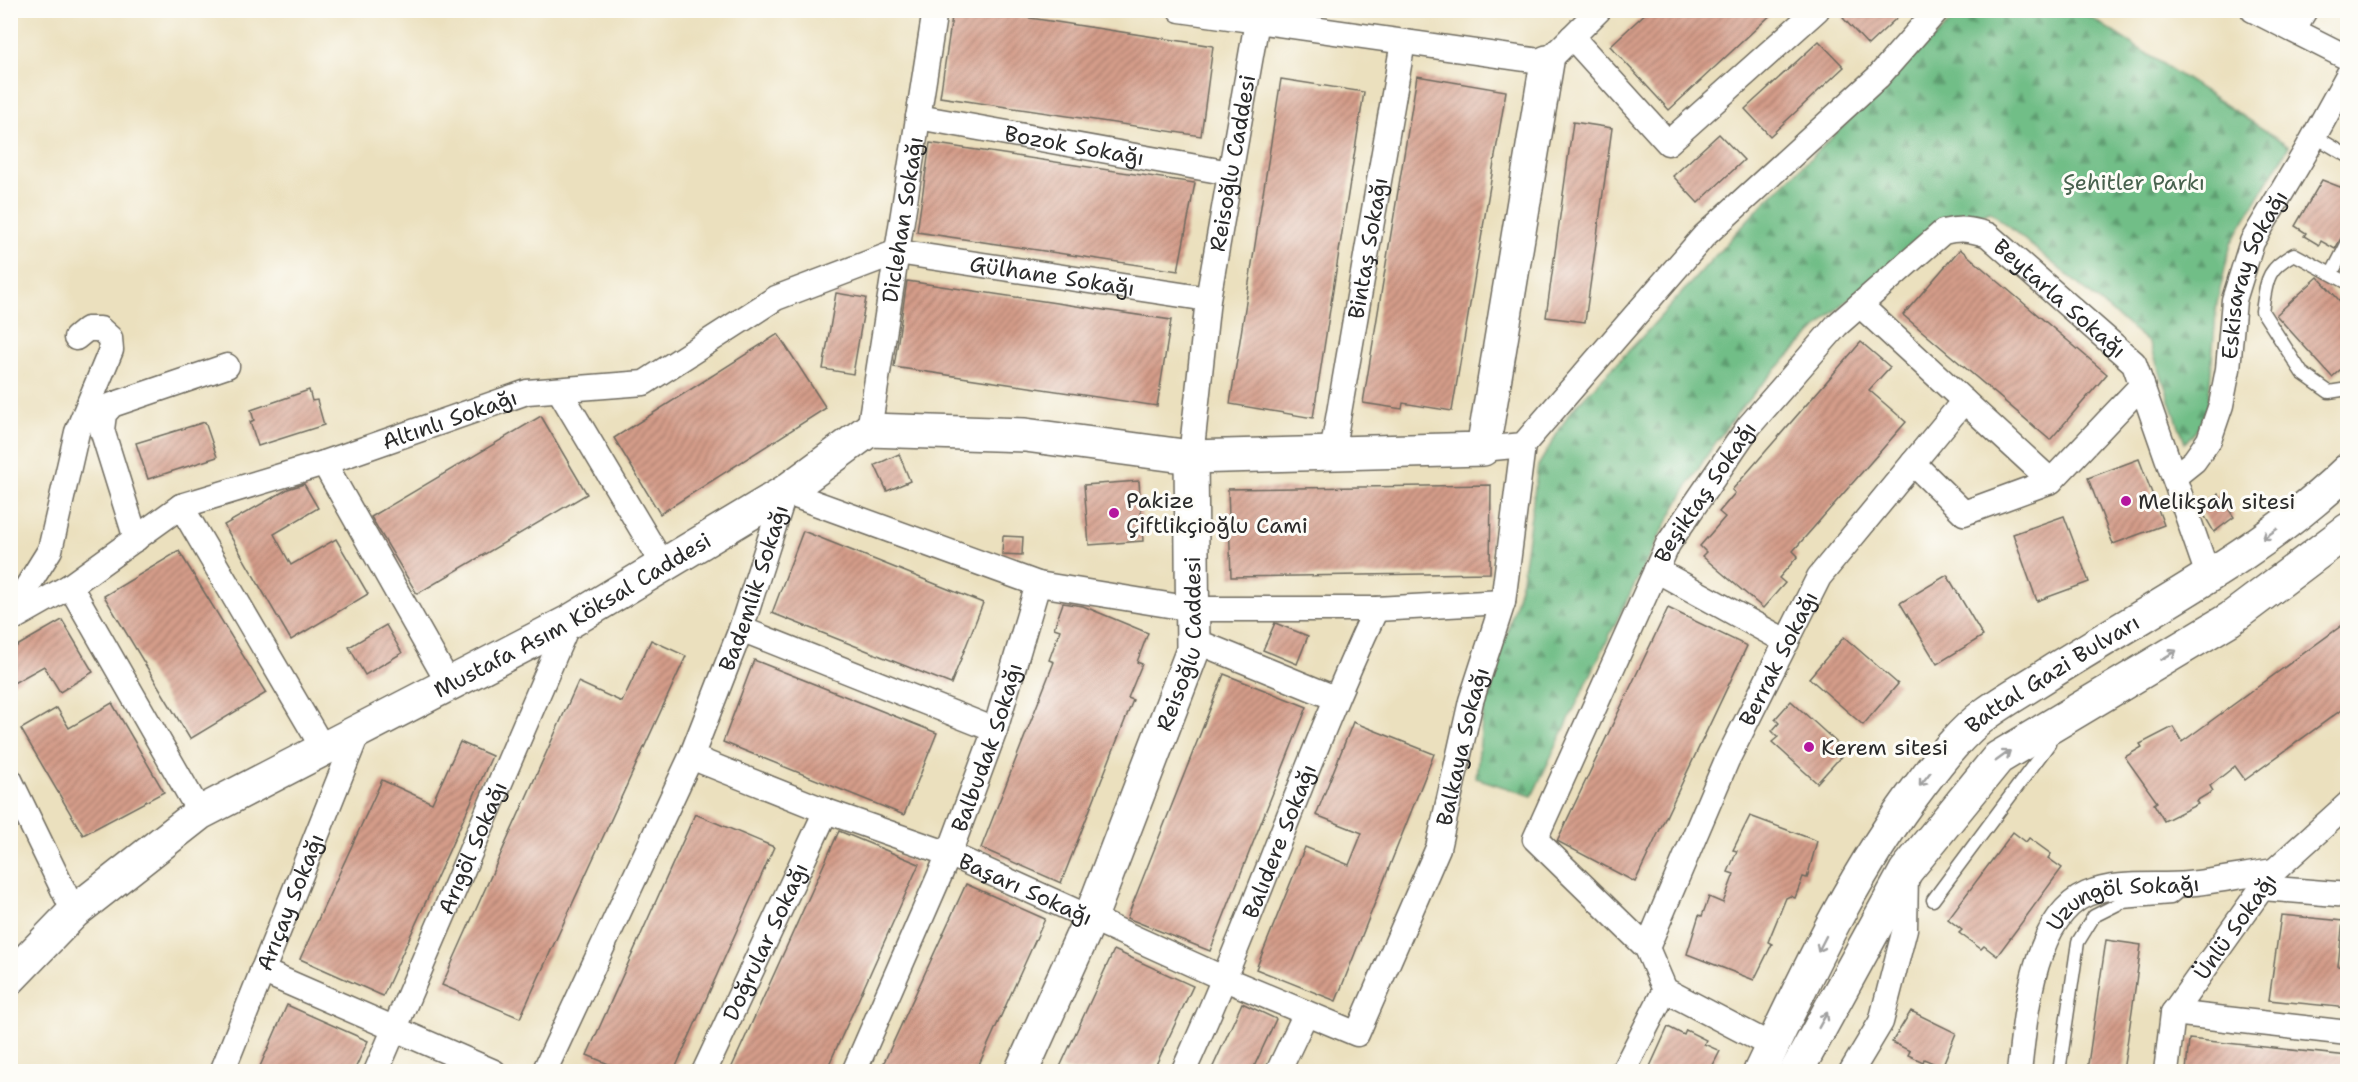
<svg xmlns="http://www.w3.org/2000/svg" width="2358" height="1082" font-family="'Shantell Sans',sans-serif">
<defs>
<pattern id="forest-firs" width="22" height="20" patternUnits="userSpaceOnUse" patternTransform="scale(1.5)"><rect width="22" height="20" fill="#71be87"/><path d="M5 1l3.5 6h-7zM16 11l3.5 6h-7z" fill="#5d9b6f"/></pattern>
<pattern id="building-hatch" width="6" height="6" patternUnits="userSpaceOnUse" patternTransform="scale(1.5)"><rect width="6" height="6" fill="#d49c89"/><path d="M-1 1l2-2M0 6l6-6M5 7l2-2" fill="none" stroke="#ac7f70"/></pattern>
</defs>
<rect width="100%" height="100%" fill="#fdfcf7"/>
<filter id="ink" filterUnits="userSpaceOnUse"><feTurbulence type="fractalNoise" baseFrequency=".0167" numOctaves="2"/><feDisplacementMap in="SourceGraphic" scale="12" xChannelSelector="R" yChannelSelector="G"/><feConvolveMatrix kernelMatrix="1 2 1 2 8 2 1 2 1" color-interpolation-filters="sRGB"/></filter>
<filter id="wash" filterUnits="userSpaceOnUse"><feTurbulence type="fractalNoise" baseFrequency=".008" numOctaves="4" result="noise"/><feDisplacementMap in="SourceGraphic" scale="24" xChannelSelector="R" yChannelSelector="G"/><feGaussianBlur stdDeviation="1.35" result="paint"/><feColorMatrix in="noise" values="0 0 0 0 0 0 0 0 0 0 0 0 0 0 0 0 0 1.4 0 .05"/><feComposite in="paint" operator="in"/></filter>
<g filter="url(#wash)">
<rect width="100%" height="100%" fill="#ebe0be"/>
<path fill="url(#forest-firs)" stroke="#4e7459" stroke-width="1.5" d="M1962,11H2081L2289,146L2231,243L2217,302L2208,406L2199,426L2185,443L2150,344L1990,211C1931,235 1879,271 1832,314C1797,348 1762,381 1732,420C1686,480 1653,548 1619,616C1590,676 1561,736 1532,796L1476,778L1486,687L1507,634L1522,579L1538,466L1570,412L1641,338L1753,214Z"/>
<g id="blocks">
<g fill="url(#building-hatch)">
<path d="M953,10H978L1213,46L1201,136L940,97Z"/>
<path d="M1649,10H1776L1669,110L1610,46Z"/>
<path d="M1851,10H1905L1868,45L1843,18Z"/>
<path d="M1819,41L1844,67L1770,136L1745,109Z"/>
<path d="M1417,76L1506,91L1452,411L1403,403L1402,409L1363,403Z"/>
<path d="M1281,79L1364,92L1313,418L1230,404Z"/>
<path d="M1573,122L1612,128L1585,322L1546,317Z"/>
<path d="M1719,134L1744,160L1698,203L1673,176Z"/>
<path d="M930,143L1195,183L1178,271L917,232Z"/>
<path d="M2322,180L2348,190V234L2341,238L2335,249L2321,241L2319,245L2304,236L2306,233L2295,226Z"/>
<path d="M1960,249L2107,374L2050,440L1903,315Z"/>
<path d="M2318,277L2348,310V363L2332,377L2276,315Z"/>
<path d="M907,281L1171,320L1157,406L894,367Z"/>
<path d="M836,293L866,298L853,374L823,369Z"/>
<path d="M778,334L826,408L660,514L614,438Z"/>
<path d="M1861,342L1890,367L1869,390L1906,422L1793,551L1798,556L1779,578L1785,583L1763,608L1702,556L1706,552L1700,546L1725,517L1719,512L1735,493L1732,490Z"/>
<path d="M309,390L312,401L317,400L324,425L258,446L250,422L254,420L251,410Z"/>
<path d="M541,416L587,494L417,594L371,517Z"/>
<path d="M205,422L217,457L148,479L136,443Z"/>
<path d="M899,454L910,481L887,491L875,465Z"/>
<path d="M2139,459L2164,525L2113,544L2088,478Z"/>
<path d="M1139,481L1143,541L1089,545L1084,485Z"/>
<path d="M304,484L318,508L274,534L291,565L336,539L368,594L291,640L224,525L288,489Z"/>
<path d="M1491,485L1490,573L1231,577L1228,489Z"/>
<path d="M2218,494L2234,517L2214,532L2200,508Z"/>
<path d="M2064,516L2089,582L2037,601L2013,534Z"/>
<path d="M803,531L983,603L951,684L772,613Z"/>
<path d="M1003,536L1023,537L1022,555L1002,554Z"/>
<path d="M179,551L266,693L190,739L104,596Z"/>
<path d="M1947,575L1983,636L1937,664L1900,603Z"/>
<path d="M1063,603L1083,606L1148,633L1137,662L1142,664L1128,698L1133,700L1061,883L981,848L1054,662L1049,660L1060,630L1054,628Z"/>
<path d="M1668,608L1747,646L1635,882L1557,841Z"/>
<path d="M62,620L93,672L60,692L44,666L10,685V650Z"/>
<path d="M2348,621V705L2245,780L2235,766L2210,786L2213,791L2196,801L2198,804L2164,821L2154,804L2157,802L2125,757L2142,747L2140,744L2173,727L2182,742Z"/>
<path d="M1275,623L1308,636L1297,664L1263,650Z"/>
<path d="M386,625L402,653L365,675L349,647Z"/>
<path d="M1844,637L1898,684L1863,725L1809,678Z"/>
<path d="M651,640L686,656L520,1018L442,985L578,682L622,702Z"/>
<path d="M754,660L937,733L904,815L723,742Z"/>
<path d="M1224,674L1307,707L1210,951L1127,918Z"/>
<path d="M1791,701L1846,751L1817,783L1772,742L1778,737L1772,731L1779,723L1775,719Z"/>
<path d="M112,703L164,792L83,835L21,729L57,708L69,728Z"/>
<path d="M1353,722L1434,754L1336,1001L1256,969L1305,847L1349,865L1362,833L1316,815Z"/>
<path d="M460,742L492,756L383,996L300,959L382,780L432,803Z"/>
<path d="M695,814L774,847L674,1071H625L587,1055Z"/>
<path d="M1750,816L1817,841L1807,878L1803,877L1795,898L1790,896L1786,898L1768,942L1772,944L1754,980L1687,954L1699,915L1702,916L1709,897L1723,903L1734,874L1728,872L1737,851L1733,850Z"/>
<path d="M839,831L919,864L852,1014L826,1071H730Z"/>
<path d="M2013,832L2026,842L2029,838L2051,854L2048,858L2062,868L1997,956L1984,946L1981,949L1959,933L1962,930L1948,919Z"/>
<path d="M966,884L1045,919L976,1071H880Z"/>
<path d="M2281,915L2343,921L2338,966L2348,967V1008L2269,1000Z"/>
<path d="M2106,940L2141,945L2133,1004L2123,1071H2087Z"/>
<path d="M1114,950L1193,986L1153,1071H1071L1060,1067Z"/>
<path d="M1242,1003L1276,1019L1252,1071H1211Z"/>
<path d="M287,1005L368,1041L354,1071H258Z"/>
<path d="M1911,1011L1956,1033L1942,1067L1924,1059L1923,1062L1908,1055L1910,1051L1892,1042Z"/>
<path d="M1668,1027L1684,1035L1686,1030L1706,1040L1704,1044L1720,1051L1710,1071H1648Z"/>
<path d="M2189,1039L2348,1056V1071H2186Z"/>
</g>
</g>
</g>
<g filter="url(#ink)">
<use href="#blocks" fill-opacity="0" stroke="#6e6a5e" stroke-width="1.5"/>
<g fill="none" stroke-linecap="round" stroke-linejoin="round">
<g stroke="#6e6a5e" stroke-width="15">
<g id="lane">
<path d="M2314,136L2348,156"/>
<path d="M2332,273L2348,242"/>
<path d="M2348,283L2294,254C2265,270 2267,281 2262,311L2302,373L2329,392L2348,389"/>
<path d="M1933,900L2049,744L2050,736"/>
<path d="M2059,1072L2078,942L2094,916L2122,902L2171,898L2184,887"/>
</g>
</g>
<g stroke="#6e6a5e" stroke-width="27">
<g id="street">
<path d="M1180,10L1547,62L1599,10"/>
<path d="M2253,10L2348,58"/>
<path d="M2293,30L2305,10"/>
<path d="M1572,37L1668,143L1817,10"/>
<path id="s1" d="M918,117L1230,173"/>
<path d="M1860,305L2051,481"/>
<path d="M559,390L663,565"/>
<path id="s2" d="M869,430L935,10"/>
<path d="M1483,449L1523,445L1704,236L1878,77L1937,10"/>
<path id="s3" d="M1332,453L1403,42"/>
<path id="s4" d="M1191,457L1208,299L1259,10"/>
<path d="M324,463L449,684"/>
<path d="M1913,463L1964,513L2051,481L2142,385"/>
<path id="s5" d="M2174,477L2194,461L2209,440L2221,405L2228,369L2234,300L2252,242L2305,153L2348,75"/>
<path d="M181,506L324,750"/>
<path d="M136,539L102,430L104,414L112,405L227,366"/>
<path d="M1656,570L1787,642"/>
<path d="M70,586L200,813"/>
<path d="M10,614L50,550L77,432L111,350L110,338L100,329H87L76,338"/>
<path id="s6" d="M10,620L70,586L181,506L324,463L527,392L644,383L776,298L897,252L1208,299"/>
<path d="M741,629L995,730"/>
<path d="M1193,640L1335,698"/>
<path id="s7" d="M691,757L826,811L949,854L1225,979L1357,1034L1438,848L1471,701L1503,602L1523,445"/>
<path d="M10,780L74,912"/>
<path d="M2263,888L2348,895"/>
<path id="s8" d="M1647,948L1727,760L1819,577L1964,401"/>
<path d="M262,971L494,1072"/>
<path d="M2173,1013L2348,1033"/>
<path id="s9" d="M1772,1046L1665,990L1647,948L1535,839L1668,544L1749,426L1837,325L1943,232C1960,228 1971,229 1988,235L2134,363L2209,578"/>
<path id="s10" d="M222,1072L358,732"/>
<path id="s11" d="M376,1072L569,622"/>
<path id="s12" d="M544,1072L691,757L741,629L785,492L1038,584L1193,609H1376L1503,602"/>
<path id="s13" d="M704,1072L826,811"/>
<path id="s14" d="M854,1072L949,854L995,730L1038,584"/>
<path id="s15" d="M1183,1072C1253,920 1305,761 1376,609"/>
<path d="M1278,1072L1306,1013"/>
<path d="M1623,1072L1665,990"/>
<path d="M1851,1072L1881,1022L1905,929L1906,873"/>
<path id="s16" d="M2019,1072C2025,1020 2032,918 2087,894C2118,881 2155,887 2188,884C2217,881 2245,875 2274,871"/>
<path id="s17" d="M2166,1072L2173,1013L2274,871L2348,804"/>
</g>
</g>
<g stroke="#6e6a5e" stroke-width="36">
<g id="secondary">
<path id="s18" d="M10,978L74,912L200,813L569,622L785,492L869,430L1025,435L1191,457L1483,449L1547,62"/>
<path id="s19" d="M1021,1072L1090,919L1193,650L1191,457"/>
</g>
</g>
<g stroke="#6e6a5e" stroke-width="36">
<g id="primary">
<path id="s20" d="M1760,1072C1808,971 1854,871 1922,783C1940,759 1962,731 1987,713C2006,699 2028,687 2048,674C2150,609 2260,555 2348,470"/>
<path d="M1796,1072L1906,871L1998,758L2230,619L2348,530"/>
</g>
</g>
<use href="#lane" stroke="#fff" stroke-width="12"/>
<use href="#street" stroke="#fff" stroke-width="24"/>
<use href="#secondary" stroke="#fff" stroke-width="33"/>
<use href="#primary" stroke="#fff" stroke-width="33"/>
</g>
<defs><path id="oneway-shaft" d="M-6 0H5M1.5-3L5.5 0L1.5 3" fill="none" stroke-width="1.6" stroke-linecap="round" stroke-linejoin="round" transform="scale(1.5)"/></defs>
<g stroke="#a0a0a0">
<use href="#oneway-shaft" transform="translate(2270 534) rotate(145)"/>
<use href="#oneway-shaft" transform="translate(2169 655) rotate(-31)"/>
<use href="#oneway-shaft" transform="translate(2003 756) rotate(-36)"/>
<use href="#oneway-shaft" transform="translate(1925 779) rotate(128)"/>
<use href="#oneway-shaft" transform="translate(1822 944) rotate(117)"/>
<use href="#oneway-shaft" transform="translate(1823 1020) rotate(-61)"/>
</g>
</g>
<g fill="#b5179e" stroke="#fdfcf7" stroke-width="2">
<circle cx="2126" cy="501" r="6"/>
<circle cx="1114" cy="513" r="6"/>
<circle cx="1809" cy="747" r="6"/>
</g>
<g text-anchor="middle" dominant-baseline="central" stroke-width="6" stroke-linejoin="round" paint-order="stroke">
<g font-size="22" fill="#2b2b2b" stroke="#fdfcf7">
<text stroke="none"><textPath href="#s1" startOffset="159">Bozok Sokağı</textPath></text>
<text stroke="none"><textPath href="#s4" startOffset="297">Reisoğlu Caddesi</textPath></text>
<text stroke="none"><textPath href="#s2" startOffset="213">Diclehan Sokağı</textPath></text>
<text stroke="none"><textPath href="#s3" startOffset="208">Bintaş Sokağı</textPath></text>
<text stroke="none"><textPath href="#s6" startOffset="1131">Gülhane Sokağı</textPath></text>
<text stroke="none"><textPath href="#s5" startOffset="224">Eskisaray Sokağı</textPath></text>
<text stroke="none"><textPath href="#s9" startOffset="1206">Beytarla Sokağı</textPath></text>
<text stroke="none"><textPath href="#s6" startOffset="488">Altınlı Sokağı</textPath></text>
<text stroke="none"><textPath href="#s9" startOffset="710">Beşiktaş Sokağı</textPath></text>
<text stroke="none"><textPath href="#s12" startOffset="528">Bademlik Sokağı</textPath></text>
<text stroke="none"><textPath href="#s18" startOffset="674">Mustafa Asım Köksal Caddesi</textPath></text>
<text stroke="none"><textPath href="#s19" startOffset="460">Reisoğlu Caddesi</textPath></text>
<text stroke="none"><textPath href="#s8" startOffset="318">Berrak Sokağı</textPath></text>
<text stroke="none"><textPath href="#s20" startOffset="504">Battal Gazi Bulvarı</textPath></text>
<text stroke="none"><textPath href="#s7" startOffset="1029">Balkaya Sokağı</textPath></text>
<text stroke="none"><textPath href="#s14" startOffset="351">Balbudak Sokağı</textPath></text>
<text stroke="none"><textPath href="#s15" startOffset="250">Balıdere Sokağı</textPath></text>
<text stroke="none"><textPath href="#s11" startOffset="244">Arıgöl Sokağı</textPath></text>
<text stroke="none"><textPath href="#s7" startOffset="360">Başarı Sokağı</textPath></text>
<text stroke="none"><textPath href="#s10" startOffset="183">Arıçay Sokağı</textPath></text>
<text stroke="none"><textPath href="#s16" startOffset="230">Uzungöl Sokağı</textPath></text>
<text stroke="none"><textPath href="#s17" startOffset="166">Ünlü Sokağı</textPath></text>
<text stroke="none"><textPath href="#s13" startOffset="144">Doğrular Sokağı</textPath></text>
</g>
<g font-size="22" fill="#48614e" stroke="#fdfcf7">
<text x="2134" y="182">Şehitler Parkı</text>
</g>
<g font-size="22" fill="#2b2b2b" stroke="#fdfcf7" text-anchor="start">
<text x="1126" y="500">Pakize<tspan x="1126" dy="25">Çiftlikçioğlu Cami</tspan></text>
<text x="2138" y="501">Melikşah sitesi</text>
<text x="1821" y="747">Kerem sitesi</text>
</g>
</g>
<rect width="2358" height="1082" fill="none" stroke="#fdfcf7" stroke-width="36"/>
</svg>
